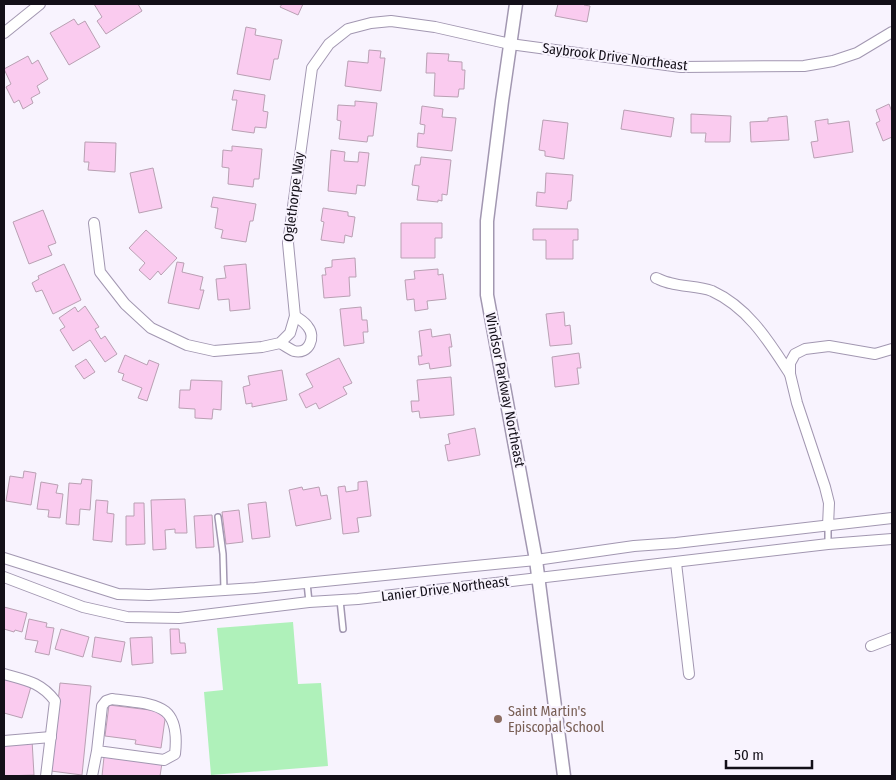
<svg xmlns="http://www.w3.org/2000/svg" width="896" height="780" font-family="'Fira Sans Condensed',sans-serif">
<rect width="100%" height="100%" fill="#f8f3fe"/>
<path fill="#aff1ba" d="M293,622L298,684L321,683L328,766L211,775L204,692L223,690L217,628Z"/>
<g fill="#facbef" stroke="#b9a0b3">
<path d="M94,4H138L142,11L106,34L97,21L102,17Z"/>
<path d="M282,4H303L298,15L280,7Z"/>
<path d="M558,4H585L584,5L590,6L587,22L555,16Z"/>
<path d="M74,19L78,25L85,21L100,47L69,65L50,33Z"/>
<path d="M246,27L256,29L255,35L282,40L278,59H274L270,80L237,74Z"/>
<path d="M369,50L381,51L380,58H385L381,91L345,86L348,61L368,63Z"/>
<path d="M427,53L449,54L448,61L462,62V70H465L464,89H459L458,97L434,96L435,73H426Z"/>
<path d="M28,56L32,64L38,60L48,79L37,86L40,93L31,98L33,103L23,109L19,100L14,103L6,87L11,84L4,69Z"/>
<path d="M234,90L265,95L263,111L268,112L266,128L255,127L254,133L232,130L237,100H232Z"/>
<path d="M355,101L377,103L373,136H368L367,142L339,139L341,121L337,120L338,105L355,106Z"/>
<path d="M889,104L892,112V137L883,141L876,123L880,121L876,110Z"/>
<path d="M422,106L443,109L442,117L456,118L452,151L417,147L418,133L424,134L425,125L420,124Z"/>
<path d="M624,110L674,118L671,137L621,129Z"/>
<path d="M691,114L731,116L730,142H705L706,133H691Z"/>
<path d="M787,116L789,140L751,142L750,122L768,121V118Z"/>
<path d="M828,119V124L849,121L853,152L814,158L811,142L818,141L815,121Z"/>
<path d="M543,120L568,123L564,159L545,156V151L539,150Z"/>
<path d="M85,142L116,143L115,172L88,170L89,162H84Z"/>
<path d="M232,146L262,149L259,179H254L253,187L228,184L229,168L222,167L223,150L232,151Z"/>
<path d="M331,150L345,152L344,161L358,162L359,152L369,153L365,186L357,185L356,194L328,191Z"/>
<path d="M421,157L451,160L447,195L442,194V201L438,200V202L417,200L419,186L412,185L415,165H420Z"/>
<path d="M153,168L162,208L139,213L130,173Z"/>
<path d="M546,173L573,175L571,201H568L567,209L536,206L537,192L545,193Z"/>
<path d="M213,197L256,204L253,221H250L246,242L221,238L223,230L215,228L218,208L211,207Z"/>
<path d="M323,208L348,212V216L355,217L352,237L345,235L344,243L321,240L324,222L321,221Z"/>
<path d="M43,210L56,243L48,246L52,255L29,264L13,222Z"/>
<path d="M401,223H442V238H435V258H401Z"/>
<path d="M533,229H578V240H573V259H546V240H533Z"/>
<path d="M146,230L177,258L161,275L158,271L150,280L139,270L145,263L129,248Z"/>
<path d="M355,258L356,277H349L350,296L324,298L322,275H326L325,268L332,267V260Z"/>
<path d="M177,262L184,263L182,272L203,277L200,290H204L199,309L168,303Z"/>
<path d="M64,264L81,300L53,314L42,290L36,292L32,283L39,279L38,276Z"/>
<path d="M246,264L250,309L230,311L229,299L218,300L216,279L226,278L224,266Z"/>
<path d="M438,269V275L443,274L446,299L427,301L428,309L415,311L414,299L407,300L405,280L415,279L414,271Z"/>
<path d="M85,306L99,327L95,329L101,339L105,336L117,354L105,362L90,340L73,351L60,330L65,327L59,318L75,307L78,312Z"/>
<path d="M361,307L362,320H367L368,332H363L364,343L344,346L340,309Z"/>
<path d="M564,312L565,326L570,325L572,344L550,346L546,314Z"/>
<path d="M431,329L432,337L450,334L452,347H449L451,366L430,369L429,363L419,365L418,356H422L419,331Z"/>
<path d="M579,353L581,368H577L579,384L555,387L552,357Z"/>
<path d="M125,355L147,365L149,360L159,364L147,401L138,398L142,388L122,380L124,374L118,372Z"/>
<path d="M339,358L352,383L343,387L347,394L319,409L316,403L306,408L299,394L313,387L306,374Z"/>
<path d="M86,359L95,372L84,379L75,366Z"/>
<path d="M282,370L287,400L252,407V403L246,404L243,387L250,385L248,376Z"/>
<path d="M451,377L454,415L420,418L419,411L412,412L411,401H419L417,380Z"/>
<path d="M191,380L222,381L221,410L213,409L212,419L195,418V409L179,408L180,390H190Z"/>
<path d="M475,428L480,455L448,461L445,445L450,444L448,434Z"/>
<path d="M24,471L36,473L31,505L6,501L10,476L23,478Z"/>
<path d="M82,479L92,480L90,510L80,509L79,525L66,524L69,483L81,484Z"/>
<path d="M367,481L371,516L357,518L359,532L343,534L338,487L345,486L346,492L358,490V482Z"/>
<path d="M41,482L58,485L56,493L63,494L60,518L48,517L49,510L37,509Z"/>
<path d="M302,487L303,490L319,487L321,496L327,495L331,519L296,526L289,490Z"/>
<path d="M185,499L187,533H175V529L165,530L166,549L153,550L151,500Z"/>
<path d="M96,500L108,501L107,513L114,514L112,542L93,540Z"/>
<path d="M266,502L270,537L252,539L248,504Z"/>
<path d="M134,503H144L145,544L126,545V516H134Z"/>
<path d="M239,510L243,542L226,544L222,512Z"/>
<path d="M212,515L214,547L196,548L194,516Z"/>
<path d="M4,607L27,613L22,632L15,630L14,632L4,629Z"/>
<path d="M29,619L47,623L46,627L54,628L49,655L35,652L38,641L25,639Z"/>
<path d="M61,629L89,637L83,657L55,649Z"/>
<path d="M170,629H179L180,643H185L186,653L171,654Z"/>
<path d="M95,637L125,642L121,662L92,657Z"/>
<path d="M152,637L153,663L132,665L130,638Z"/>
<path d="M4,676L32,683L22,718L4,713Z"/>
<path d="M60,683L91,686L82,775L51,771Z"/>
<path d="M109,705L166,712L161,748L135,744L136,740L105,736Z"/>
<path d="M32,740L34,775L4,776V742Z"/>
<path d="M104,757L162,763L160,776H102Z"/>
</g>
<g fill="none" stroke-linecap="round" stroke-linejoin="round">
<g stroke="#a297b1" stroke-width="8">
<g id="service">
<path d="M218,517L223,554L224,590"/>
<path d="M828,544V526"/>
<path d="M307,583L309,602"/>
<path d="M340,600L343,629"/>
</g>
</g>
<g stroke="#a297b1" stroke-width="12">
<g id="minor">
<path d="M4,33L40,4"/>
<path d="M94,223L100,272L125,304L151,328L187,345L214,351L262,347L280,343L290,333L295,316L288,243L312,68L329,44L348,29L371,23L391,21L435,27L510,44L681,67L804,66L833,61L857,53L892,32"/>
<path d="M656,278C661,280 665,282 670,283C684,287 699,286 712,291C749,308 769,342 790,374"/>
<path d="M280,343C284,345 289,349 294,351C309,355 316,337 308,327C305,322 299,319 295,316"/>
<path d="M828,526L829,503L825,487L797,403L790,374V363L795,354L805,349L829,346L875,354L892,349"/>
<path d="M4,558L118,594L149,595L255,588L536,560L634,546L676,543L892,518"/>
<path d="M676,563L689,674"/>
<path d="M4,577L83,607L127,617L179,618L309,602L358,599L828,544L892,539"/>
<path d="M871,646L892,638"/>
<path d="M4,674C25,680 41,682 55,701L46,776"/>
<path d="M4,741L51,737"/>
<path d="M92,776L97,751L102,706L106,701L112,699C154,705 181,701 175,754L164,760L97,751"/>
</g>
</g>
<g stroke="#a297b1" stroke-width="15">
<path id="tertiary" d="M516,4L502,101L487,221V295L536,560L564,776"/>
</g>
<use href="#service" stroke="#fff" stroke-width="5"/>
<use href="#minor" stroke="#fff" stroke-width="10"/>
<use href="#tertiary" stroke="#fff" stroke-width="12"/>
</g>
<circle fill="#8d6e63" stroke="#f8f3fe" stroke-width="2" cx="498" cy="719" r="5"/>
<g text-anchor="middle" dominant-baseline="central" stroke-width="4" stroke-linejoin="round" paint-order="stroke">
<g font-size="14" fill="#130f18" stroke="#f8f3fe">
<text transform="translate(615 57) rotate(7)">Saybrook Drive Northeast</text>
<text transform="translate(294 197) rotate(-83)">Oglethorpe Way</text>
<text transform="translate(505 390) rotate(79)">Windsor Parkway Northeast</text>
<text transform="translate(445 589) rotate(-7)">Lanier Drive Northeast</text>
</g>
<g font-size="14" fill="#785e54" stroke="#f8f3fe" text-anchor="start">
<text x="508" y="711">Saint Martin's<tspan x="508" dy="16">Episcopal School</tspan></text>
</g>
</g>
<rect width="896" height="780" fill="none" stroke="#130f18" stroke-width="10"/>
<path d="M726 760v8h86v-8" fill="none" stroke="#130f18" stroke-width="2.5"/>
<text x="734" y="760" font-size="15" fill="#130f18" stroke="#f8f3fe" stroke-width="4" paint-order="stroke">50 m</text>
</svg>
